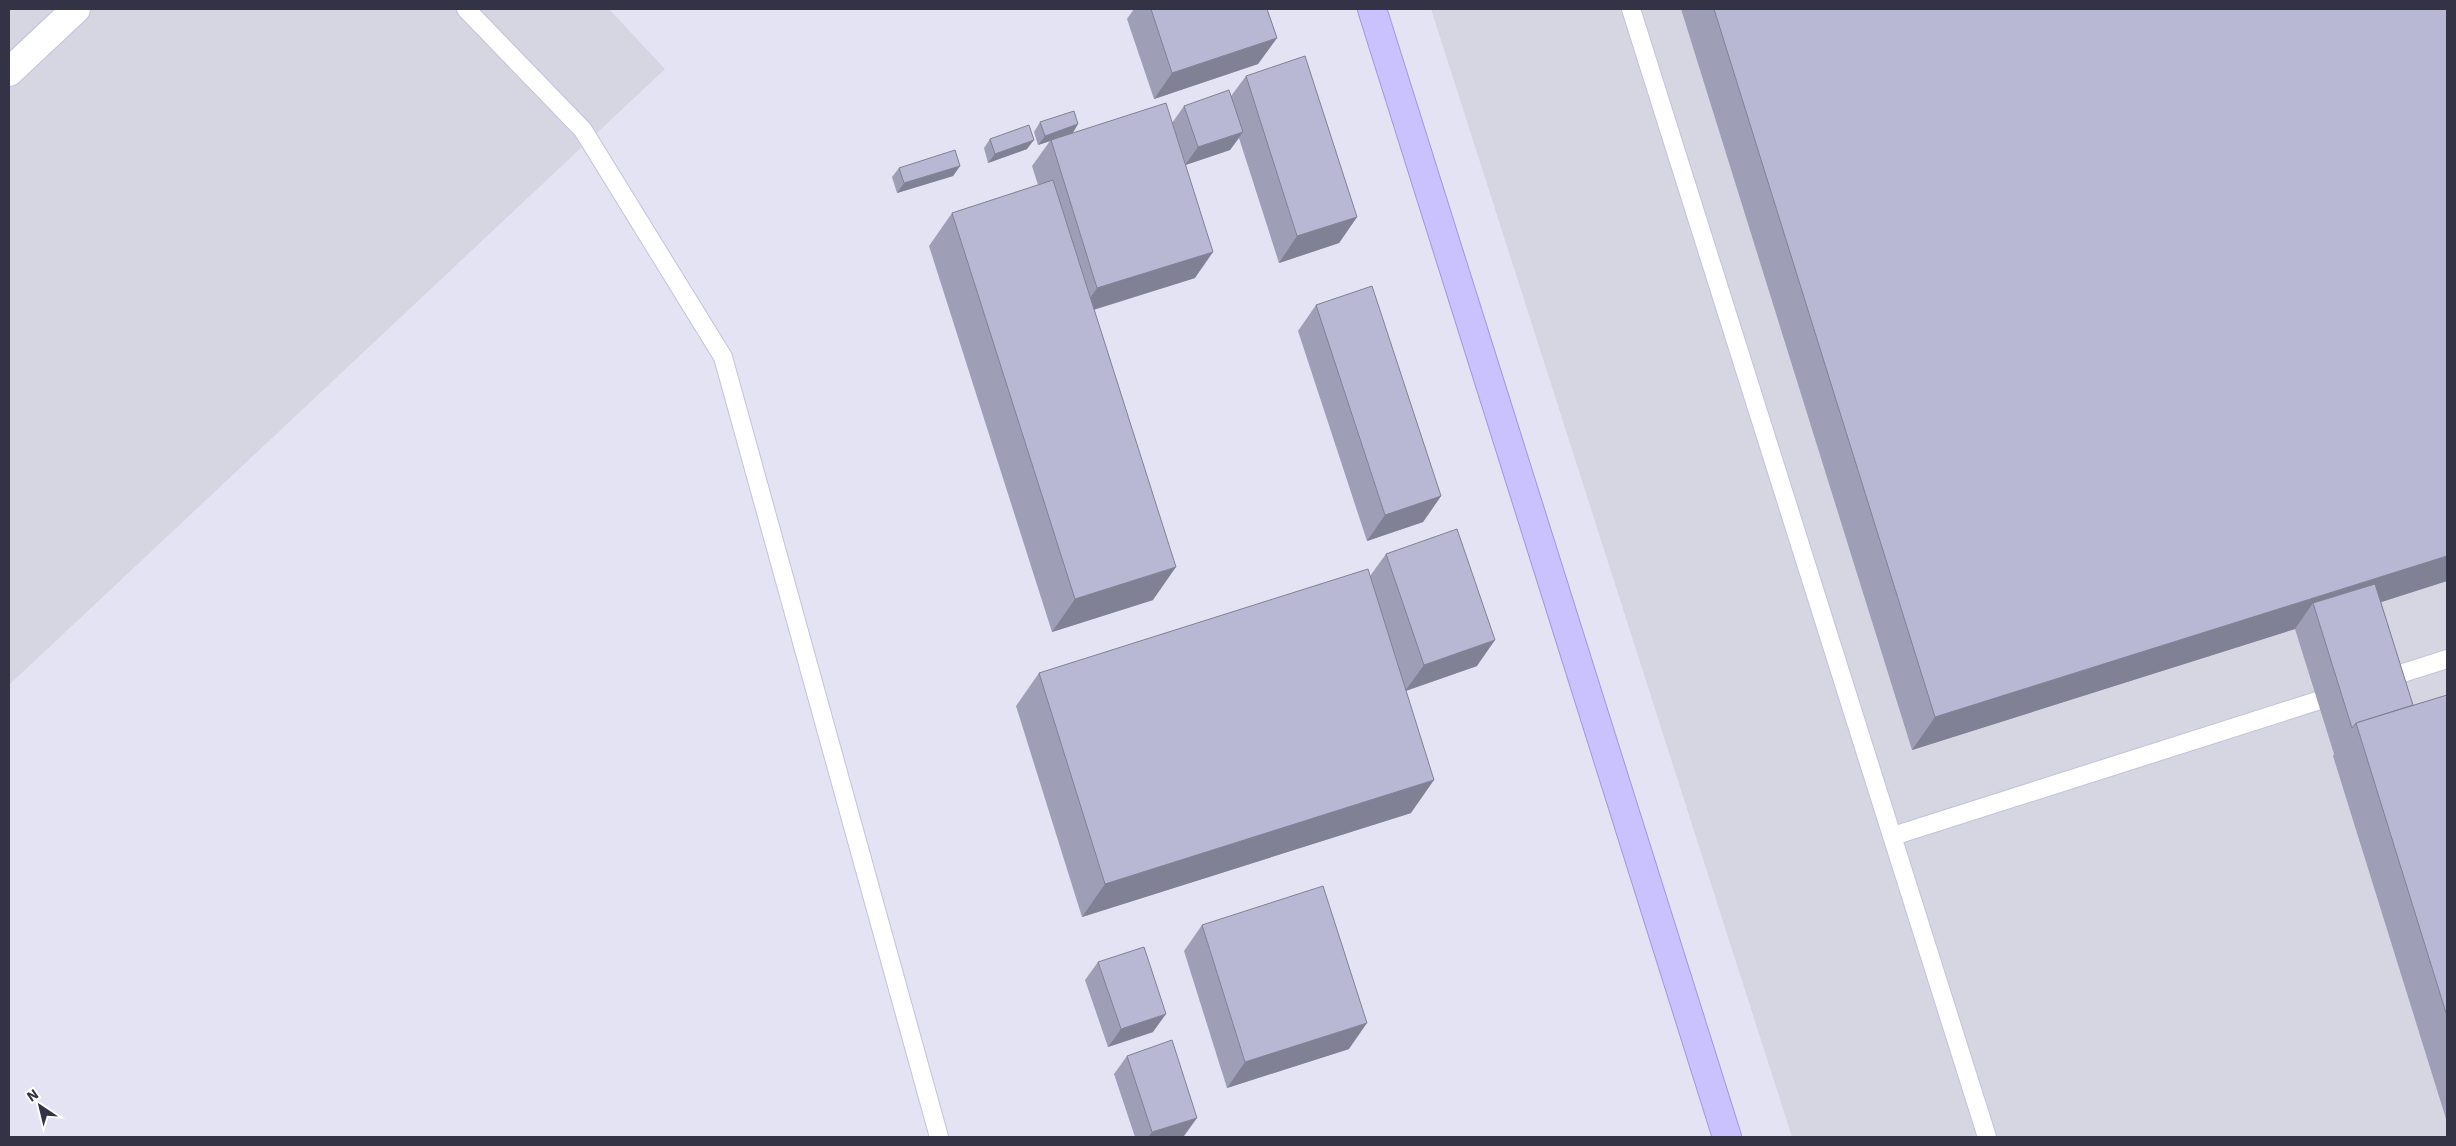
<svg xmlns="http://www.w3.org/2000/svg" width="2456" height="1146" font-family="'IBM Plex Sans',sans-serif">
<rect width="100%" height="100%" fill="#e4e3f3"/>
<g fill="#d6d6e2">
<path d="M9,9H609L665,69L9,685Z"/>
<path d="M1431,9H2447V1137H1792Z"/>
</g>
<g fill="none" stroke-linecap="round" stroke-linejoin="round">
<g stroke="#c3c2dd" stroke-width="20">
<g id="lane">
<path d="M466,9L583,130L723,357L939,1137"/>
<path d="M1631,9L1987,1137"/>
<path d="M2381,680L2447,659"/>
<path d="M1893,836L2317,701"/>
</g>
</g>
<g stroke="#c3c2dd" stroke-width="30">
<path id="street" d="M9,72L76,9"/>
</g>
<g stroke="#a097e3" stroke-width="30">
<path id="secondary" d="M1372,9L1727,1137"/>
</g>
<use href="#lane" stroke="#fff" stroke-width="18"/>
<use href="#street" stroke="#fff" stroke-width="28"/>
<use href="#secondary" stroke="#cac1ff" stroke-width="28"/>
</g>
<g fill="#9e9eb7">
<path d="M1134,9H1267L1277,38L1258,64L1154,99L1127,19Z"/>
<path d="M1681,9H2447V581L2381,602L2413,705L2447,695V1122L2333,756L2334,754L2295,629L1912,750Z"/>
<path d="M1246,76L1357,217L1339,243L1279,263L1239,138L1230,150L1186,165L1195,278L1094,310L1153,600L1052,632L929,246L952,213L1038,185L1032,166L1050,141L1038,145L1034,132L1040,122L1078,124L1072,134L1172,123L1184,106L1231,96Z"/>
<path d="M990,139L1027,149L988,163L984,148Z"/>
<path d="M960,166L953,176L897,193L892,177L899,168Z"/>
<path d="M1316,305L1441,496L1423,522L1367,541L1298,331Z"/>
<path d="M1386,554L1477,666L1406,691L1411,813L1082,917L1016,706L1039,673L1370,576Z"/>
<path d="M1202,925L1349,1049L1227,1088L1184,951Z"/>
<path d="M1098,962L1153,1032L1108,1047L1085,980Z"/>
<path d="M1127,1056L1184,1136L1180,1137H1135L1114,1074Z"/>
</g>
<g fill="#818195">
<path d="M1277,38L1258,64L1154,99L1172,73Z"/>
<path d="M1078,124L1072,134L1038,145L1045,136Z"/>
<path d="M1243,132L1230,150L1185,165L1198,147Z"/>
<path d="M1034,140L1027,149L988,163L995,154Z"/>
<path d="M960,166L953,176L897,193L904,183Z"/>
<path d="M1357,217L1339,243L1279,263L1297,236Z"/>
<path d="M1213,252L1195,278L1079,314L1097,288Z"/>
<path d="M1441,496L1423,522L1367,541L1385,515Z"/>
<path d="M2447,556V581L2319,622L2313,603L2295,629L1912,750L1935,717Z"/>
<path d="M1176,567L1153,600L1052,632L1075,599Z"/>
<path d="M1495,640L1477,666L1405,691L1424,665Z"/>
<path d="M1434,780L1411,813L1082,917L1105,884Z"/>
<path d="M1166,1014L1153,1032L1108,1047L1121,1029Z"/>
<path d="M1367,1023L1349,1049L1227,1088L1245,1062Z"/>
<path d="M1197,1118L1184,1136L1180,1137H1148L1152,1132Z"/>
</g>
<g fill="#b8b8d5" stroke="#818195">
<path d="M1151,9H1267L1277,38L1172,73Z"/>
<path d="M1714,9H2447V556L1935,717Z"/>
<path d="M1305,56L1357,217L1297,236L1246,76Z"/>
<path d="M1229,90L1243,132L1198,147L1184,106Z"/>
<path d="M1166,103L1213,252L1097,288L1051,140Z"/>
<path d="M1074,111L1078,124L1045,136L1040,122Z"/>
<path d="M1029,125L1034,140L995,154L990,139Z"/>
<path d="M955,150L960,166L904,183L899,168Z"/>
<path d="M1053,180L1176,567L1075,599L952,213Z"/>
<path d="M1372,286L1441,496L1385,515L1316,305Z"/>
<path d="M1457,529L1495,640L1424,665L1386,554Z"/>
<path d="M1368,569L1434,780L1105,884L1039,673Z"/>
<path d="M2375,584L2413,705L2356,723L2352,728L2313,603Z"/>
<path d="M2447,695V1016L2356,723Z"/>
<path d="M1323,886L1367,1023L1245,1062L1202,925Z"/>
<path d="M1144,947L1166,1014L1121,1029L1098,962Z"/>
<path d="M1172,1040L1197,1118L1152,1132L1127,1056Z"/>
</g>
<rect width="2456" height="1146" fill="none" stroke="#333345" stroke-width="20"/>
<g transform="translate(40 1106) rotate(325)" stroke="#ffffff" stroke-width="4" paint-order="stroke">
<path d="M0-4L9 19L0 12L-9 19Z" fill="#333345"/>
<text y="-8" font-size="14" font-weight="bold" text-anchor="middle" fill="#333345">N</text>
</g>
</svg>
